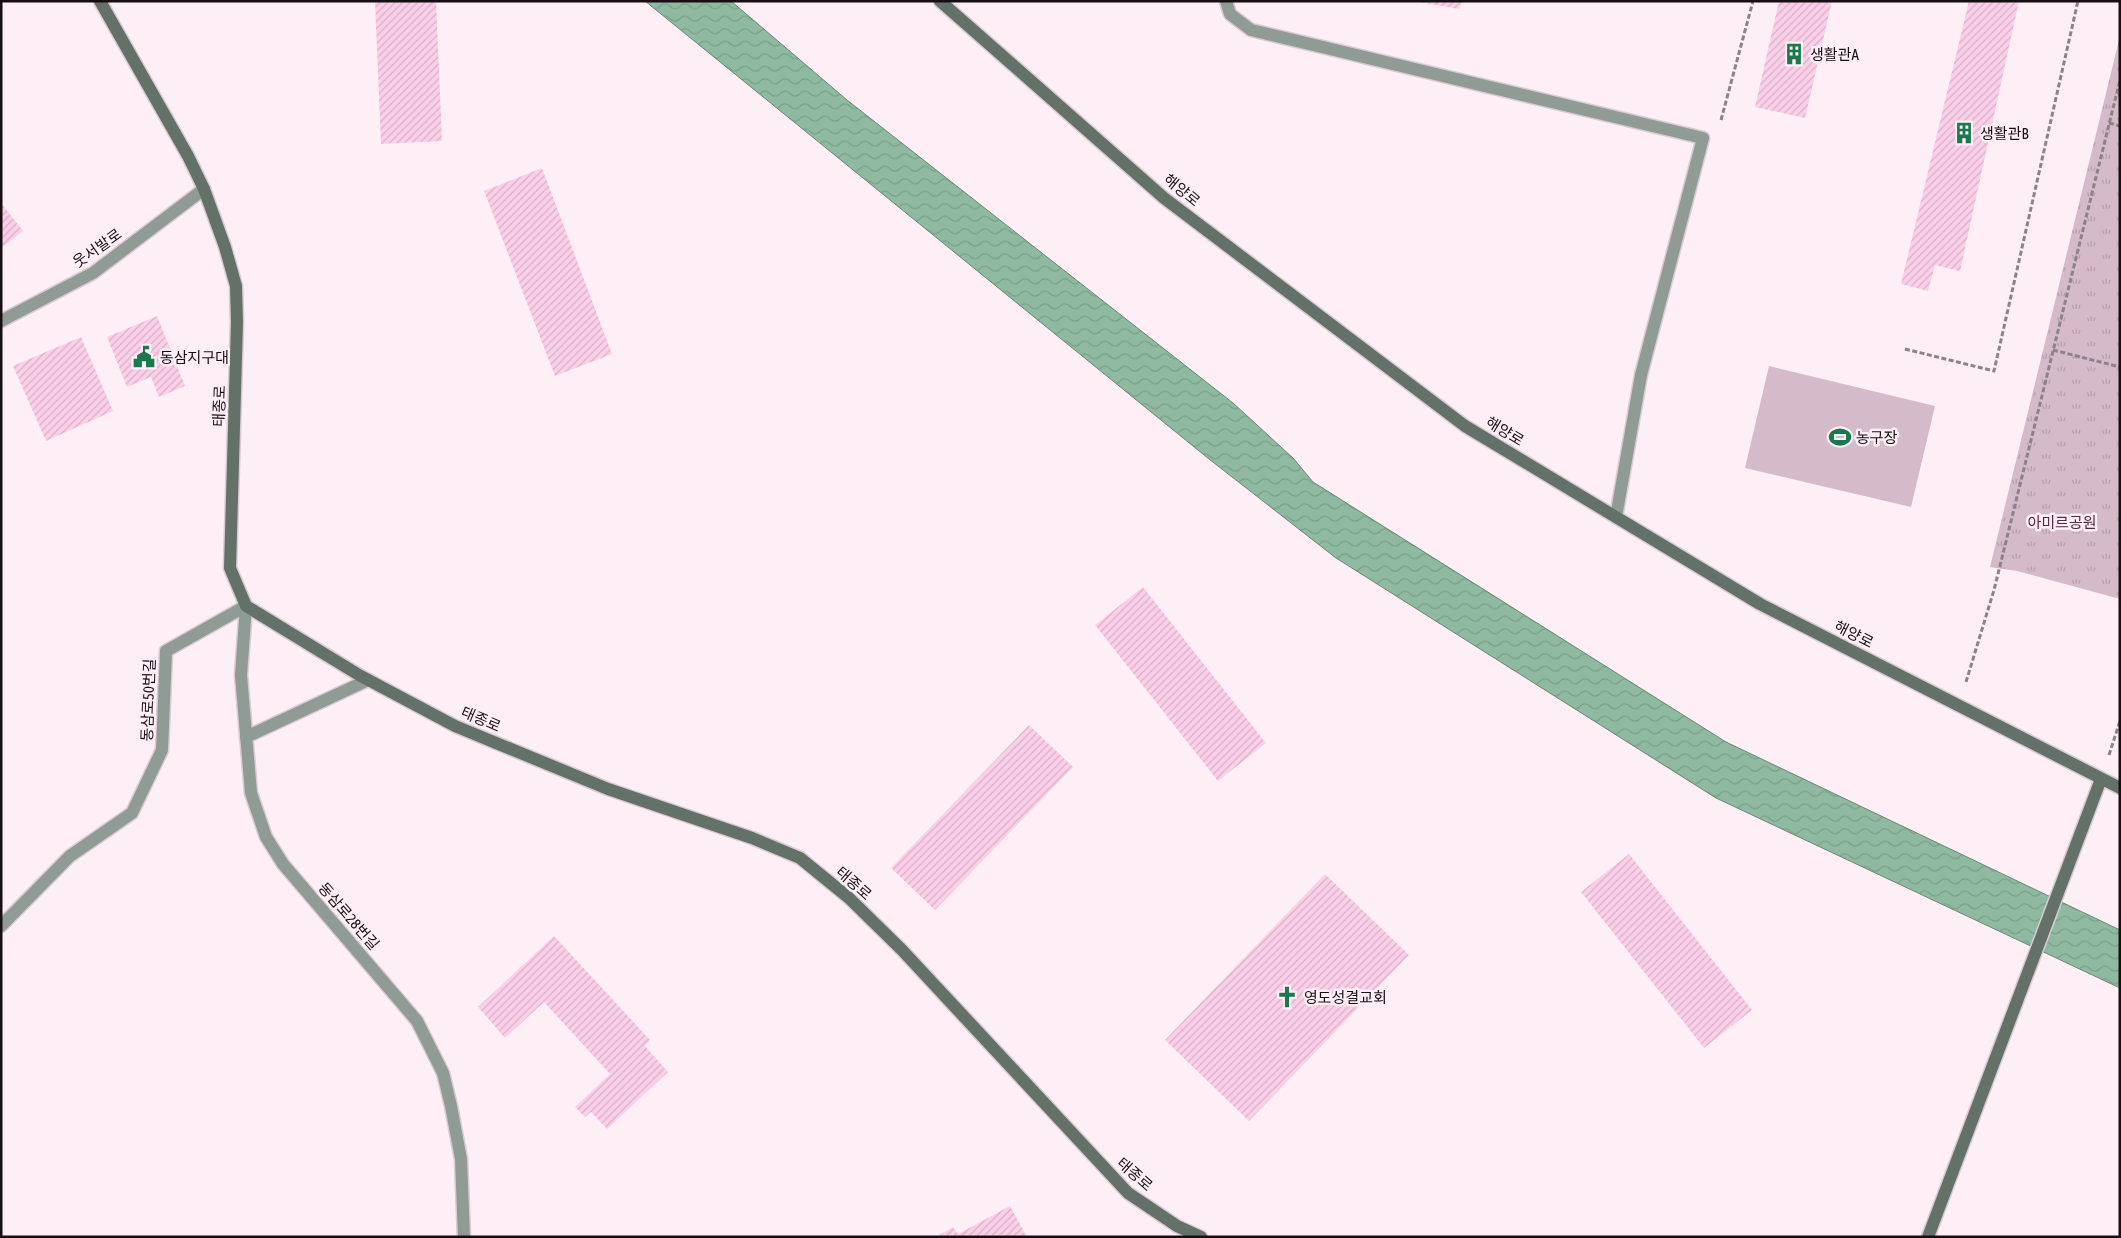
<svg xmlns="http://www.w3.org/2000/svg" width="2121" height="1238" font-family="'Asap Condensed','Noto Sans KR',sans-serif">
<defs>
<pattern id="grass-tufts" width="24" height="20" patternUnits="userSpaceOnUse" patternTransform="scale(1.25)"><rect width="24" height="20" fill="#d5bac9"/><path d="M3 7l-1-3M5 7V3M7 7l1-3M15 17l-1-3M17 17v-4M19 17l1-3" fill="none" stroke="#b69fac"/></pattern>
<pattern id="water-waves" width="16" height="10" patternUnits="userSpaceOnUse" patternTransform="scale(1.25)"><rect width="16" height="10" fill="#8fbaa1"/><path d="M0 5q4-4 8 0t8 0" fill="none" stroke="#7b9f8a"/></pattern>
<pattern id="building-hatch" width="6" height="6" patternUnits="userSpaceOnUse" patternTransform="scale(1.25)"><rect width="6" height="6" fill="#fccfe8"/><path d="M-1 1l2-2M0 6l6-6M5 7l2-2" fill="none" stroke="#d7b1c6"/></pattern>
</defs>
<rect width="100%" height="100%" fill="#feeff7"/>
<path fill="url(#grass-tufts)" d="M2120,36V599L2017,571L1990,567Z"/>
<path fill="#d5bac9" d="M1769,366L1935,406L1911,507L1745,468Z"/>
<path fill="url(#water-waves)" stroke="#6b8676" d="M645,1H731L847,100L1233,403L1293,458L1313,482L1726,742L2120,930V988L1716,798L1336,558L1209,459Z"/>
<g fill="url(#building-hatch)">
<path d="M375,1H436L442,141L381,144Z"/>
<path d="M1414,1H1463L1459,9Z"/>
<path d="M1779,1H1832L1805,118L1755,107Z"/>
<path d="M1969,1H2019L1960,271L1935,265L1928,291L1901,284Z"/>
<path d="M542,168L612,354L555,376L484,191Z"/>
<path d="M1,203L23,231L1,248Z"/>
<path d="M157,316L185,386L159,397L151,377L127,387L107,337Z"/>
<path d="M81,337L113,411L46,441L13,366Z"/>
<path d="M1143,587L1266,743L1218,781L1095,625Z"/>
<path d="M1029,725L1073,767L935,910L891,868Z"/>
<path d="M1629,854L1752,1010L1704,1048L1581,892Z"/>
<path d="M1325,874L1409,955L1249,1121L1165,1040Z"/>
<path d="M554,936L650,1040L645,1046L668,1072L607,1129L591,1112L585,1117L575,1107L610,1074L544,1002L505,1038L478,1007Z"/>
<path d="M1010,1206L1027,1237H936L953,1227L958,1234Z"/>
</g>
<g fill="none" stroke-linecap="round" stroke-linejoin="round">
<g stroke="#d9cbd3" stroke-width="15">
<path id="service" d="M1226,1L1230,14L1251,30L1703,138L1641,375L1616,517"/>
</g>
<g stroke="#d9cbd3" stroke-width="15">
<g id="minor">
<path d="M246,606L241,675L251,793L266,837L283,864L417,1021L443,1073L451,1106L461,1159L464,1237"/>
<path d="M1,926L70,856L132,813L162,750L166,651L246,606"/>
</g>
</g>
<g stroke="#d9cbd3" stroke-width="15">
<g id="tertiary">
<path d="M1,321L93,273L204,189"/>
<path d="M246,737L368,680"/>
</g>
</g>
<g stroke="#d9cbd3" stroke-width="15">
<g id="secondary">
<path d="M100,1L188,156L204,189L225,247L236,286L237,322L230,568L246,606L359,675L455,726L608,789L752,838L800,858L849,898L902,950L1128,1193L1177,1226L1201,1237"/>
<path d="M940,1L1164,198L1465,426L1760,604L2120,788"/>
<path d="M1928,1237L2101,779"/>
</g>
</g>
<g stroke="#8d8288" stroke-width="3" stroke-dasharray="5 2.5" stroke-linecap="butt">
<path d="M1721,120L1753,1"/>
<path d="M2109,123L2120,126"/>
<path d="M1905,349L1994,371L2078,1"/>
<path d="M2053,350L2120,367"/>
<path d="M1966,682L1994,590L2120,80"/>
<path d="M2109,755L2120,721"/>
</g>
<use href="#service" stroke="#919b95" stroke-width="12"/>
<use href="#minor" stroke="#919b95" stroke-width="12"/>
<use href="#tertiary" stroke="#919b95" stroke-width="12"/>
<use href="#secondary" stroke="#637168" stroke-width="12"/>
</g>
<defs>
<g id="building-bare" transform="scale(1.725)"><path d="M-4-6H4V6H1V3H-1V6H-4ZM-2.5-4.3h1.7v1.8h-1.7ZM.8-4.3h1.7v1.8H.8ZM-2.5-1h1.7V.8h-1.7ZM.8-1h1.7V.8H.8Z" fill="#19784e" stroke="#feeff7" stroke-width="2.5" paint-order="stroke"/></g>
<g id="civic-bare" transform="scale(1.725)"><path d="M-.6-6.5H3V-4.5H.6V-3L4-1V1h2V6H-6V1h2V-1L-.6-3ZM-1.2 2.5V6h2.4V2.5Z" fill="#19784e" stroke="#feeff7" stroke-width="2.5" paint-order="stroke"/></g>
<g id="stadium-bare" transform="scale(1.725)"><path d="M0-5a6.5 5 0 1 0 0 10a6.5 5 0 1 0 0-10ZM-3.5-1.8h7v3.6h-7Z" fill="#19784e" stroke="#feeff7" stroke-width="2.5" paint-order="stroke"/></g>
<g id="church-bare" transform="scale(1.725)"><path d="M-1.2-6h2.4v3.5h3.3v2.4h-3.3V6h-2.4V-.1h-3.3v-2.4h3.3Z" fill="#19784e" stroke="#feeff7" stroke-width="2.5" paint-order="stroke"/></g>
</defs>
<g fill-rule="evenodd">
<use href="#building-bare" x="1794" y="54"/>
<use href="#building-bare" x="1964" y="133"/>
<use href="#civic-bare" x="144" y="357"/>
<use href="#stadium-bare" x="1840" y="437"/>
<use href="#church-bare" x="1287" y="997"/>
</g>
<g text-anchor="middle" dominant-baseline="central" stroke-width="5" stroke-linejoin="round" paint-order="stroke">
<g font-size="15" fill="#160e13" stroke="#feeff7" text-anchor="start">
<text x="1810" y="54">생활관A</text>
<text x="1980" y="133">생활관B</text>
<text x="160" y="357">동삼지구대</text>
<text x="1856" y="437">농구장</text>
<text x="1304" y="997">영도성결교회</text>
</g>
<g font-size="15" fill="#160e13" stroke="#feeff7">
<text transform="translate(1182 190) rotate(39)">해양로</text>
<text transform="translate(97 248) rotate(-35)">웃서발로</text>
<text transform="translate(219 406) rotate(-88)">태종로</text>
<text transform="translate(1505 431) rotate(31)">해양로</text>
<text transform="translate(1854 634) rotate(27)">해양로</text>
<text transform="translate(148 700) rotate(-88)">동삼로50번길</text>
<text transform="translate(481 719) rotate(23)">태종로</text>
<text transform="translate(854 883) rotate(41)">태종로</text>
<text transform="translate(349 916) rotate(49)">동삼로28번길</text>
<text transform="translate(1135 1174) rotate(41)">태종로</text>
</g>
<g font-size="15" fill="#5b2648" stroke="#feeff7">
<text x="2062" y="522">아미르공원</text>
</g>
</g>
<rect width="2121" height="1238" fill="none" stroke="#160e13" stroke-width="5"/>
</svg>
